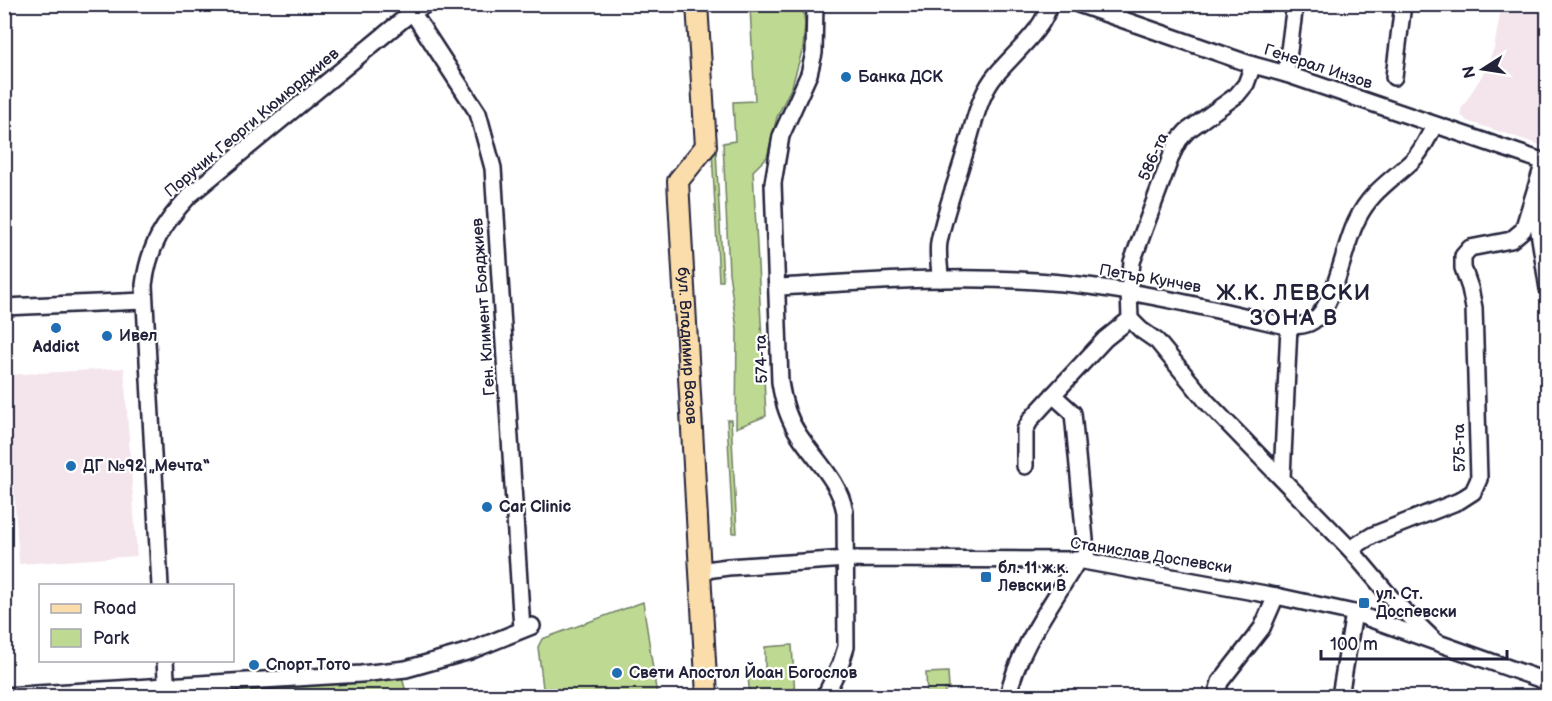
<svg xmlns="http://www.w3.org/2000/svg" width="1552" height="701" font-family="'Balsamiq Sans',sans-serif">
<rect width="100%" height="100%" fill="#fff"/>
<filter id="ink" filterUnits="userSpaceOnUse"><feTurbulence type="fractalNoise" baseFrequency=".0167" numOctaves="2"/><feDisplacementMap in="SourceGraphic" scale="12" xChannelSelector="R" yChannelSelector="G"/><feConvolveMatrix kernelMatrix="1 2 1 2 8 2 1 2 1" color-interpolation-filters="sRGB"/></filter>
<g filter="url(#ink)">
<g fill="#f4e5ed">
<path d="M1501,8L1547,10V147L1467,121L1461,115V109L1483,74L1494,48Z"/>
<path d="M124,368L137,556L19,564L6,375Z"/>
</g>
<g fill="#beda92" stroke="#707e66" stroke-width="1.5">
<path d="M796,5L803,11L805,23L803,48L792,86L777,117L767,157L753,171L766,416L736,428L737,329L729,273L723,143L735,141L733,102L755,101L750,7Z"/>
<path d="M710,113H714L723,281H719Z"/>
<path d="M727,420H731L737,533H733Z"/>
<path d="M643,602L657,696H544L538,647L542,639Z"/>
<path d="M792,645L795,696H750L748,677H765V647Z"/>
<path d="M948,672L949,689H945V696H927L926,673Z"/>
<path d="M402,677L407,696H181L364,682Z"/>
</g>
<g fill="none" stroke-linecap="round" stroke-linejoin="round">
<g stroke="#22223b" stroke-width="20">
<g id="minor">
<path d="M407,4L478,113L493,168L522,629"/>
<path d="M815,4L814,53L809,74L781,136L773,183L780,382C783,402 788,419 799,435C816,461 839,480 845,512L846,647L841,663L825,696"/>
<path d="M1078,4L1253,65L1286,74L1548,163"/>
<path d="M1286,74L1295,4"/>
<path d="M1394,77L1403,4"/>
<path d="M1534,200L1548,289"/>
<path d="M940,279C940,267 937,254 939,242C945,211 957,180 966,149C973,127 978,100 992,80C1007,59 1046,29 1049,4"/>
<path d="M778,287C864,282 950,275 1036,281C1120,286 1201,306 1282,325C1292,326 1304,327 1313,321C1337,303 1343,246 1357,220C1370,192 1392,180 1413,160C1423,150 1428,136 1435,125"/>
<path d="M4,307L144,301"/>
<path d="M1130,319L1141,330L1157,341L1207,402L1350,549L1394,601L1433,639"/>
<path d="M1053,395L1105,339L1130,319L1129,291L1132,262L1172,154L1179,140L1187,131L1237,95L1246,84L1253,65"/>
<path d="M1025,466V430L1031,419L1053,395L1073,413L1087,561"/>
<path d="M1282,478L1289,326"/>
<path d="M1350,549L1373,535L1459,501L1473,492L1479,479L1474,308L1470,288L1463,268V256L1470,248L1511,240L1523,230L1544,162"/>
<path d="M699,571L728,567L847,559L1078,560L1276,596L1354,613L1548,682"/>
<path d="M160,586L144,285C149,246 163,224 190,195L412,12L427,4"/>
<path d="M165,660L167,696"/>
<path d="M4,696L361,674L406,669L470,651L532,626"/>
<path d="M1008,696C1017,650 1054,601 1078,560"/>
<path d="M1216,696L1220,682L1262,628L1276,596"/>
<path d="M1340,696L1354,613"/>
</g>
</g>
<g stroke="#22223b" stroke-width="24">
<g id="major">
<path id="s1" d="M697,4L706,146L678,181L707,696"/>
</g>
</g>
<use href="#minor" stroke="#fff" stroke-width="15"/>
<use href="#major" stroke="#faddab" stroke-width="20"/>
</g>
</g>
<g fill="#1f6fb2" stroke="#fff" stroke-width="2">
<circle cx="846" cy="77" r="6"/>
<circle cx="56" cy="328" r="6"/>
<circle cx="107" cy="336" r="6"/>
<circle cx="71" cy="466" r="6"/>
<circle cx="487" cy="507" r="6"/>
<rect x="980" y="571" width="12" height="12" rx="3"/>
<rect x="1358" y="597" width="12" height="12" rx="3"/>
<circle cx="254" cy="665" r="6"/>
<circle cx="617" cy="673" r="6"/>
</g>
<g text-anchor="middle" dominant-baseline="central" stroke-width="4.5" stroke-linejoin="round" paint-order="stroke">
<g font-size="16" fill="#22223b" stroke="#fff">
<text transform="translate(1318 67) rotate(18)">Генерал Инзов</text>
<text transform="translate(252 123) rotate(-40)">Поручик Георги Кюмюрджиев</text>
<text transform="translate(1154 157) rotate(-66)">586-та</text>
<text transform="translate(1150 279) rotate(10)">Петър Кунчев</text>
<text transform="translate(484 307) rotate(-94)">Ген. Климент Бояджиев</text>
<text stroke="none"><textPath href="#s1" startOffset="352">бул. Владимир Вазов</textPath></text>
<text transform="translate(762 359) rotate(-92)">574-та</text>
<text transform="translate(1460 448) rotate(-91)">575-та</text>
<text transform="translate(1151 556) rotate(9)">Станислав Доспевски</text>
</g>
<g font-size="16" font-weight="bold" fill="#22223b" stroke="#fff" text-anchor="start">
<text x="858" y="77">Банка ДСК</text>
<text x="119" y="336">Ивел</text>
<text x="56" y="347" text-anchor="middle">Addict</text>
<text x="83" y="466">ДГ №92 „Мечта“</text>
<text x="499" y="507">Car Clinic</text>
<text x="998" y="568">бл. 11 ж.к.<tspan x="998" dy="18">Левски В</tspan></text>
<text x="1376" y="594">ул. Ст.<tspan x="1376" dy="18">Доспевски</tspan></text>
<text x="266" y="665">Спорт Тото</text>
<text x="629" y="673">Свети Апостол Йоан Богослов</text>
</g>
<g font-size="22" font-weight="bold" letter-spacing="1.5" fill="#22223b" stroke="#fff">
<text x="1294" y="293">Ж.К. ЛЕВСКИ<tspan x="1294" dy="25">ЗОНА В</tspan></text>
</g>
</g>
<rect width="1552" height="701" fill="none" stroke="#fff" stroke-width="24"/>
<rect x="12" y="12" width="1528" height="677" fill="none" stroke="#22223b" stroke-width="2" filter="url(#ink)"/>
<rect x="39" y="584" width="195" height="78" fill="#ffffff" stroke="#a7a7b1" stroke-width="1.5"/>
<rect x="51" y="604" width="30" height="9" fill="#faddab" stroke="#a7a7b1" stroke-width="1.5"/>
<text x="93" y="614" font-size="18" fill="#22223b">Road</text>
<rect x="51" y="629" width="30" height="18" fill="#beda92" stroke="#a7a7b1" stroke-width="1.5"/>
<text x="93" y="644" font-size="18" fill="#22223b">Park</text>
<g transform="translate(1483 69) rotate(258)" stroke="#ffffff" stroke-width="4.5" paint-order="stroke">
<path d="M0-4.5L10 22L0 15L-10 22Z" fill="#22223b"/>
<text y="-9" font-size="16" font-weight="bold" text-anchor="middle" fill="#22223b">N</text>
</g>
<path d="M1321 650v9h186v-9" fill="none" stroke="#22223b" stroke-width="3"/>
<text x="1330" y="650" font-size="18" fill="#22223b" stroke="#ffffff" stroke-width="4.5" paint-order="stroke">100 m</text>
</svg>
